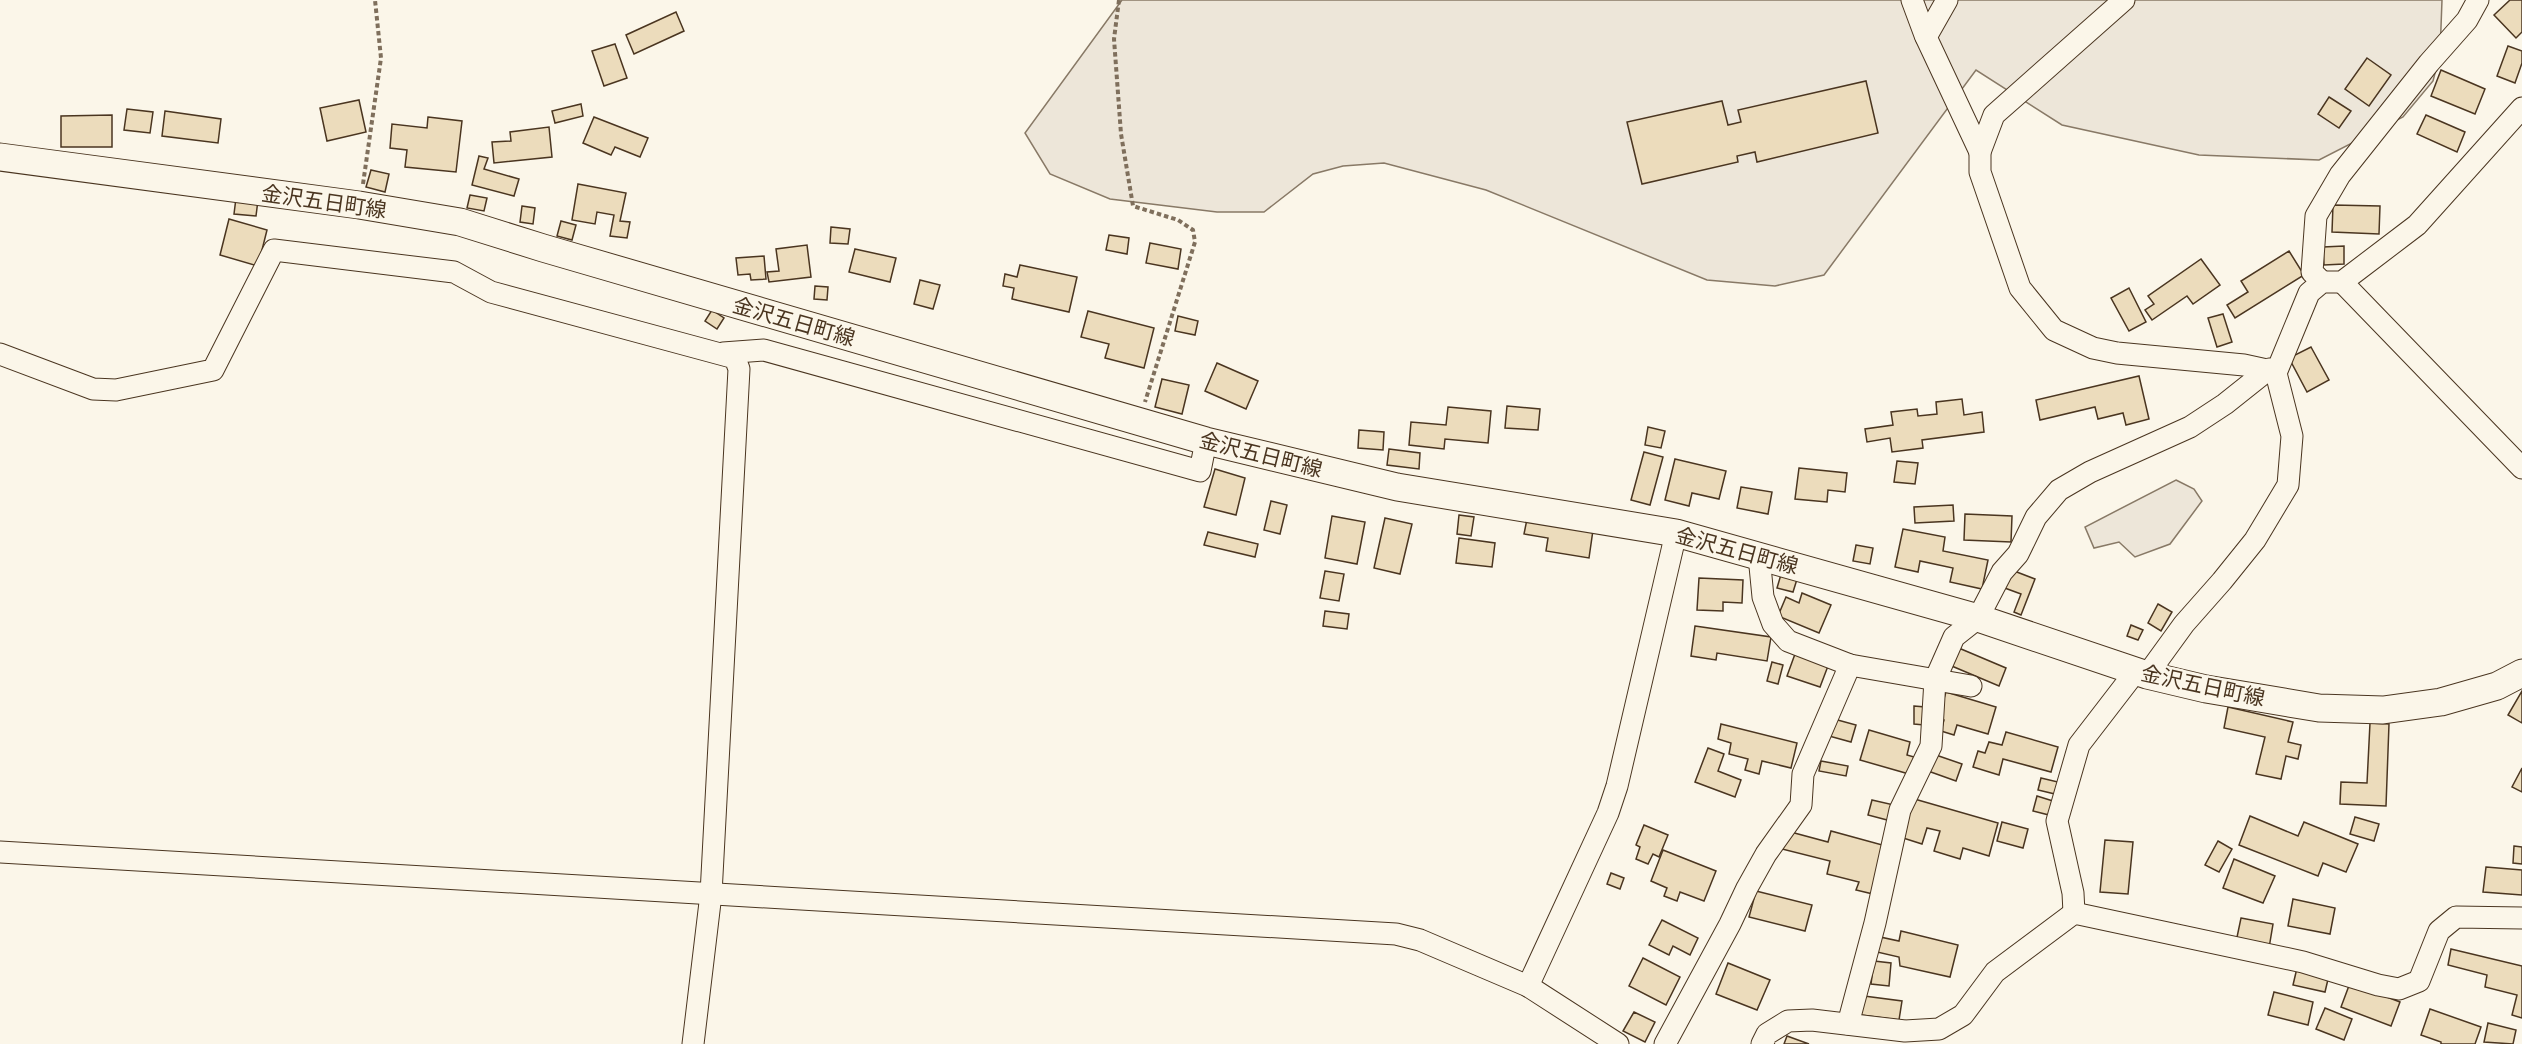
<svg xmlns="http://www.w3.org/2000/svg" width="2522" height="1044" font-family="Quicksand,'Noto Sans JP',sans-serif">
<rect width="100%" height="100%" fill="#fbf6e9"/>
<g fill="#ede6d9" stroke="#887966" stroke-width="1.5">
<path d="M1122,0H2442L2440,54L2433,81L2403,117L2319,160L2199,155L2062,125L1976,70L1824,275L1775,286L1707,280L1486,190L1384,163L1343,166L1313,174L1264,212H1217L1110,199L1050,174L1025,133Z"/>
<path d="M2176,480L2194,489L2202,501L2170,544L2135,557L2119,542L2094,548L2085,527Z"/>
</g>
<g fill="#ecdcbc" stroke="#4a3520" stroke-width="1.5">
<path d="M2510,0H2522V32L2516,38L2494,15Z"/>
<path d="M676,12L684,31L634,54L626,35Z"/>
<path d="M615,44L627,78L604,86L592,51Z"/>
<path d="M2508,46L2522,51V63L2515,83L2497,76Z"/>
<path d="M2367,58L2391,75L2369,106L2345,89Z"/>
<path d="M2441,70L2485,89L2475,114L2431,96Z"/>
<path d="M1866,81L1878,133L1757,162L1755,152L1737,156L1738,162L1642,184L1627,122L1722,101L1728,125L1741,122L1738,110Z"/>
<path d="M2329,97L2351,111L2339,128L2318,114Z"/>
<path d="M359,100L366,132L327,141L320,108Z"/>
<path d="M581,104L583,116L555,123L552,111Z"/>
<path d="M127,109L153,112L150,133L124,130Z"/>
<path d="M165,111L221,119L218,143L162,136Z"/>
<path d="M112,115V147H61V116Z"/>
<path d="M2426,115L2465,132L2457,152L2417,134Z"/>
<path d="M428,117L462,121L456,172L405,167L407,150L390,148L392,124L427,128Z"/>
<path d="M594,117L648,138L640,157L615,147L611,155L583,143Z"/>
<path d="M549,127L552,157L494,163L492,142L511,141L510,132Z"/>
<path d="M479,156L488,158L484,169L519,179L514,196L472,185Z"/>
<path d="M371,170L389,174L385,192L366,187Z"/>
<path d="M578,184L626,193L620,221L630,222L627,238L610,236L614,215L597,212L595,224L572,220Z"/>
<path d="M470,195L487,198L484,211L467,208Z"/>
<path d="M236,198L258,200L256,216L234,214Z"/>
<path d="M2333,205L2380,206L2379,234L2332,232Z"/>
<path d="M522,206L535,208L533,224L520,222Z"/>
<path d="M229,219L267,230L258,266L220,255Z"/>
<path d="M561,221L576,225L572,240L557,236Z"/>
<path d="M831,227L850,229L848,244L830,243Z"/>
<path d="M1109,235L1129,238L1127,254L1106,250Z"/>
<path d="M1150,243L1181,249L1178,269L1146,263Z"/>
<path d="M807,245L811,277L769,282L767,272L779,271L776,249Z"/>
<path d="M2344,246V264L2324,265L2323,247Z"/>
<path d="M855,249L896,258L890,282L849,272Z"/>
<path d="M2289,251L2304,275L2235,318L2227,305L2248,292L2241,281Z"/>
<path d="M764,256L766,279L751,280L750,274L738,275L736,258Z"/>
<path d="M2201,259L2220,285L2193,304L2187,296L2152,320L2145,310L2154,304L2148,296Z"/>
<path d="M1020,265L1077,277L1069,312L1012,299L1014,288L1003,286L1005,274L1017,277Z"/>
<path d="M920,280L940,285L933,309L914,304Z"/>
<path d="M815,286L828,287L827,300L814,299Z"/>
<path d="M2129,288L2146,322L2129,331L2111,298Z"/>
<path d="M712,310L724,318L717,329L705,321Z"/>
<path d="M1088,311L1154,328L1144,368L1105,358L1109,344L1081,337Z"/>
<path d="M2223,314L2232,342L2217,347L2208,318Z"/>
<path d="M1178,316L1198,321L1195,335L1175,331Z"/>
<path d="M2311,347L2329,380L2307,392L2289,358Z"/>
<path d="M1217,363L1258,381L1246,409L1205,391Z"/>
<path d="M2139,376L2149,419L2126,425L2123,413L2098,419L2095,407L2040,420L2036,400Z"/>
<path d="M1162,379L1189,385L1182,414L1155,407Z"/>
<path d="M1962,399L1964,415L1982,412L1984,432L1922,440L1923,448L1892,452L1890,438L1867,442L1865,429L1893,425L1891,412L1917,409L1918,416L1937,414L1936,402Z"/>
<path d="M1507,406L1540,409L1538,430L1505,428Z"/>
<path d="M1448,407L1491,411L1488,443L1445,439L1444,449L1409,445L1411,422L1446,425Z"/>
<path d="M1648,427L1665,431L1661,448L1645,445Z"/>
<path d="M1359,430L1384,432L1383,450L1358,448Z"/>
<path d="M1389,449L1420,453L1419,469L1387,465Z"/>
<path d="M1644,452L1663,457L1650,505L1631,500Z"/>
<path d="M1675,459L1726,471L1719,499L1692,493L1689,506L1665,500Z"/>
<path d="M1897,461L1918,463L1915,484L1894,482Z"/>
<path d="M1799,468L1847,473L1845,492L1828,490L1827,502L1795,499Z"/>
<path d="M1215,469L1245,478L1236,515L1204,507Z"/>
<path d="M1741,487L1772,492L1768,514L1737,508Z"/>
<path d="M1271,501L1287,505L1280,534L1264,530Z"/>
<path d="M1953,505L1954,521L1915,523L1914,507Z"/>
<path d="M1965,514L2012,516L2011,542L1964,540Z"/>
<path d="M1459,515L1474,517L1471,536L1457,534Z"/>
<path d="M1332,516L1365,522L1357,564L1325,558Z"/>
<path d="M1385,518L1412,524L1400,574L1374,568Z"/>
<path d="M1527,519L1593,530L1589,558L1546,551L1548,538L1524,534Z"/>
<path d="M1903,529L1945,537L1943,551L1988,560L1982,589L1950,582L1953,568L1920,561L1918,572L1895,567Z"/>
<path d="M1208,532L1258,544L1255,557L1204,545Z"/>
<path d="M1459,538L1495,543L1492,567L1456,563Z"/>
<path d="M1856,545L1873,548L1870,564L1853,561Z"/>
<path d="M2009,569L2035,579L2021,615L2014,612L2021,594L2002,587Z"/>
<path d="M1325,571L1344,574L1339,601L1320,598Z"/>
<path d="M1782,571L1798,576L1793,592L1777,588Z"/>
<path d="M1699,578L1743,580L1742,603L1723,602V611L1697,610Z"/>
<path d="M1802,593L1831,605L1819,633L1778,616L1786,597L1799,603Z"/>
<path d="M2158,604L2172,612L2161,631L2148,623Z"/>
<path d="M1325,611L1349,614L1347,629L1323,626Z"/>
<path d="M2131,625L2143,630L2138,640L2127,636Z"/>
<path d="M1695,626L1771,637L1767,661L1717,653L1716,660L1691,656Z"/>
<path d="M1954,646L2006,668L1999,686L1947,664Z"/>
<path d="M1795,654L1828,666L1820,687L1787,676Z"/>
<path d="M1772,662L1783,665L1778,684L1767,681Z"/>
<path d="M2522,691V723L2508,715Z"/>
<path d="M1946,692L1996,707L1988,734L1957,725L1954,735L1941,731L1944,720L1938,718Z"/>
<path d="M1914,706L1925,707L1924,725L1914,724Z"/>
<path d="M2228,707L2293,722L2288,742L2301,745L2298,759L2286,756L2281,779L2256,774L2265,737L2224,728Z"/>
<path d="M1834,719L1856,725L1851,742L1829,736Z"/>
<path d="M2370,723L2389,724L2386,806L2340,804L2341,782L2367,783Z"/>
<path d="M1721,724L1797,743L1791,768L1762,761L1759,774L1745,770L1748,759L1729,754L1731,743L1718,739Z"/>
<path d="M1869,730L1910,742L1907,755L1914,757L1909,774L1860,760Z"/>
<path d="M2006,732L2058,747L2051,772L2003,759L1999,775L1973,767L1978,751L1985,753L1989,742L2002,745Z"/>
<path d="M1708,748L1724,754L1718,771L1741,780L1735,797L1695,782Z"/>
<path d="M1933,754L1962,764L1956,781L1928,771Z"/>
<path d="M1821,761L1848,766L1846,776L1819,771Z"/>
<path d="M2522,768V792L2512,787Z"/>
<path d="M2041,778L2058,782L2055,794L2038,790Z"/>
<path d="M2037,796L2053,801L2049,815L2033,811Z"/>
<path d="M1911,798L1998,823L1989,856L1963,848L1960,859L1934,851L1940,831L1927,828L1922,844L1900,837Z"/>
<path d="M1872,800L1894,805L1891,821L1868,815Z"/>
<path d="M2250,816L2298,836L2304,822L2358,844L2346,872L2323,863L2318,876L2239,845Z"/>
<path d="M2355,817L2379,824L2374,841L2350,834Z"/>
<path d="M2002,822L2028,829L2023,848L1997,841Z"/>
<path d="M1644,825L1668,835L1659,857L1653,854L1648,864L1636,859L1640,847L1636,845Z"/>
<path d="M1787,831L1828,842L1831,831L1886,846L1873,894L1856,890L1859,882L1827,874L1830,861L1782,849Z"/>
<path d="M2105,840L2133,842L2128,894L2100,892Z"/>
<path d="M2218,841L2232,849L2219,872L2205,865Z"/>
<path d="M2514,846L2522,847V864L2513,863Z"/>
<path d="M1663,850L1716,871L1704,901L1680,892L1677,901L1664,896L1667,888L1651,881Z"/>
<path d="M2234,859L2275,876L2263,903L2223,888Z"/>
<path d="M2486,867L2522,870V895L2483,892Z"/>
<path d="M1611,873L1624,878L1620,889L1607,884Z"/>
<path d="M1756,891L1812,905L1805,931L1749,917Z"/>
<path d="M2293,899L2335,908L2330,934L2288,926Z"/>
<path d="M2241,918L2273,924L2269,948L2236,942Z"/>
<path d="M1662,920L1698,938L1690,955L1673,946L1669,955L1649,945Z"/>
<path d="M1901,931L1958,945L1950,977L1900,966L1899,957L1877,952L1880,937L1899,941Z"/>
<path d="M2451,949L2522,966V1018L2512,1015L2517,995L2485,987L2487,975L2448,965Z"/>
<path d="M1643,958L1680,977L1666,1005L1629,986Z"/>
<path d="M1874,961L1891,963L1889,986L1871,984Z"/>
<path d="M1728,963L1770,980L1757,1010L1716,994Z"/>
<path d="M2297,968L2329,975L2325,992L2293,985Z"/>
<path d="M2350,983L2400,1002L2391,1026L2341,1007Z"/>
<path d="M2274,992L2313,1002L2308,1025L2268,1015Z"/>
<path d="M1864,996L1902,1001L1899,1020L1861,1015Z"/>
<path d="M2325,1008L2352,1019L2344,1040L2316,1029Z"/>
<path d="M2430,1009L2481,1027L2475,1044H2441V1042L2421,1035Z"/>
<path d="M1634,1012L1655,1022L1645,1042L1623,1031Z"/>
<path d="M2488,1023L2516,1030L2513,1044L2484,1042Z"/>
<path d="M1787,1036L1809,1044H1784Z"/>
</g>
<g fill="none" stroke-linecap="round" stroke-linejoin="round">
<g stroke="#4a3520" stroke-width="23">
<g id="minor">
<path d="M1912,0L1925,35L1980,152"/>
<path d="M2124,0L1994,115L1980,152V172L2020,288L2054,330L2093,348L2117,353L2244,365L2276,372"/>
<path d="M1926,37L1947,0"/>
<path d="M2322,282L2312,272L2316,216L2340,175L2429,63L2467,20L2478,0"/>
<path d="M2342,282L2522,468"/>
<path d="M723,353L764,350L1200,471L1206,441"/>
<path d="M0,354L93,389L116,390L213,370L274,250L454,272L491,292L735,358L739,369L711,894L693,1044"/>
<path d="M1759,556L1763,597L1773,624L1788,641L1850,665L1971,686"/>
<path d="M2147,675L2184,624L2222,581L2255,540L2288,485L2292,436L2276,373L2309,293L2322,282H2342L2417,225L2522,108"/>
<path d="M0,852L1396,934L1420,940L1528,986L1618,1044"/>
<path d="M2074,913L2073,893L2057,821L2079,745L2136,671"/>
<path d="M1528,986L1608,813L1617,786L1676,533"/>
<path d="M1848,1024L1875,923L1900,810L1931,746L1935,680L1954,637L1978,618L2002,572L2018,554L2036,517L2059,490L2090,472L2190,427L2225,404L2269,369"/>
<path d="M1665,1044L1730,924L1747,888L1766,854L1801,805L1803,774L1850,665"/>
<path d="M1762,1044L1767,1034L1788,1021L1812,1020L1905,1031L1939,1029L1963,1015L1995,972L2074,913L2303,962L2378,985L2399,989L2419,981L2439,931L2456,917L2522,918"/>
</g>
</g>
<g stroke="#4a3520" stroke-width="29">
<path id="major" d="M0,157L359,205L460,222L543,248L1206,441L1397,487L1676,533L1978,618L2147,675L2206,689L2319,708L2383,710L2441,702L2497,686L2522,673"/>
</g>
<g stroke="#7f6f5c" stroke-width="4" stroke-dasharray="4.5 3" stroke-linecap="butt">
<path d="M1119,0L1114,39L1121,134L1133,206L1178,220L1193,230L1195,242L1145,402"/>
<path d="M363,184L381,58L375,0"/>
</g>
<use href="#minor" stroke="#fbf6e9" stroke-width="21"/>
<use href="#major" stroke="#fbf6e9" stroke-width="27"/>
</g>
<g text-anchor="middle" dominant-baseline="central" stroke-width="4.5" stroke-linejoin="round" paint-order="stroke">
<g font-size="21" fill="#4a3520" stroke="#fbf6e9">
<text transform="translate(324 201) rotate(8)">金沢五日町線</text>
<text transform="translate(794 321) rotate(16)">金沢五日町線</text>
<text transform="translate(1261 454) rotate(14)">金沢五日町線</text>
<text transform="translate(1737 550) rotate(15)">金沢五日町線</text>
<text transform="translate(2203 685) rotate(12)">金沢五日町線</text>
</g>
</g>
</svg>
